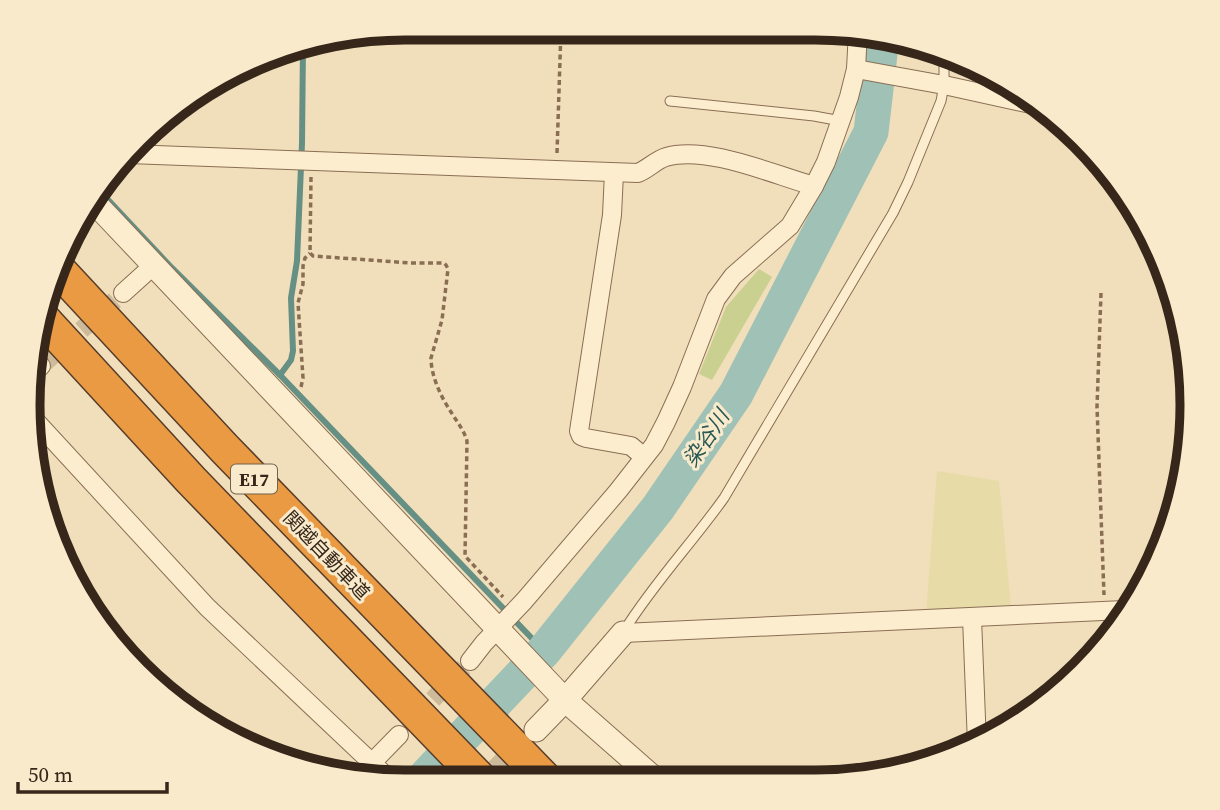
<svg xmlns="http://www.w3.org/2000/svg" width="1220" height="810" font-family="'Source Serif 4','Noto Sans JP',serif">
<rect width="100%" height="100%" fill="#f1dfbb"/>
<path fill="#e7dba8" d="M937,471L999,481L1011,606L926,613Z"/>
<path fill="#cad08f" d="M759,269L772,277L712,380L699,374L726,307Z"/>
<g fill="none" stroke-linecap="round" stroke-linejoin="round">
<g stroke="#679084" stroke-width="6">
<path d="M98,189L172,268L280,375L544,651"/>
<path d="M280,375L291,360L293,351L291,298L297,261L302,143L303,45"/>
</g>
<path stroke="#a0c2b6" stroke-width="35" d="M423,779L544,651L658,508L736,394L871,132L882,37"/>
<g stroke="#ccba9b" stroke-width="18" stroke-dasharray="18 9" stroke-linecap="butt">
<path d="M41,366L123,293"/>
<path d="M414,719L470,661"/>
</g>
<path stroke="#ccba9b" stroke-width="23" stroke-dasharray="23 11" stroke-linecap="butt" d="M488,779L527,739"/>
<g stroke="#8a6e54" stroke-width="11">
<g id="service">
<path d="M670,101L814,116L841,121"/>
<path d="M624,631C653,584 692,543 724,498L893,213L908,182L941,101L944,85V55"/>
</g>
</g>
<g stroke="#8a6e54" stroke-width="20">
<g id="minor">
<path d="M856,69L944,85L1040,106"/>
<path d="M129,154L638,173C648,169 656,160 666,157C707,145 774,175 814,186"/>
<path d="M614,173L612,215L579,431L581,436L586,438L631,446L644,457"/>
<path d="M123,293L154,265"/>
<path d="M30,375L41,366"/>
<path d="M32,417L207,607L389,779"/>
<path d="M972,618L977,744"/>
<path d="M623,633L1124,610"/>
<path d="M470,661L484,643L524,601L618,491L654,445L666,422L682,387L716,299L733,276L790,226L814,186L826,162L849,97L856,69L858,31"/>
<path d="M356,779L399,735"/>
</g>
</g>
<g stroke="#8a6e54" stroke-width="25">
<g id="tertiary">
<path d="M92,200L565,700L656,780"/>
<path d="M536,730L565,700L623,633"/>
</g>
</g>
<g stroke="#573d29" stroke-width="36">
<g id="motorway">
<path d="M55,266L225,449L546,780"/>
<path d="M43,319L191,480L480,779"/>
</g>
</g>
<g stroke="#8a6e54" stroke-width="3.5" stroke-dasharray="5 3.5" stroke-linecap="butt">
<path d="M557,153L561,29"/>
<path d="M311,177L310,253L313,256L411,263H444L446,265L448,269L442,320L431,358C431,376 441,397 451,412C457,422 464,430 467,441L465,556L503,597"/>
<path d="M1101,293L1097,407L1104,595"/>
<path d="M301,387L303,378L298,303L303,284V266L305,258L310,253"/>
</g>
<use href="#service" stroke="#fcedcf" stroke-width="9"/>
<use href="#minor" stroke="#fcedcf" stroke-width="18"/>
<use href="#tertiary" stroke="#fcedcf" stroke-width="23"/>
<use href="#motorway" stroke="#ea9a43" stroke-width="33"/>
</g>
<g text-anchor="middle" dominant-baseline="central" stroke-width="6" stroke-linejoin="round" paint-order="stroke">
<rect fill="#f8eacb" stroke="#71624f" stroke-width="2" x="231" y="464.5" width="46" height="29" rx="5"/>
<g font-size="18" font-weight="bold" fill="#37271a">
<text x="254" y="479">E17</text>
</g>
<g font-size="19" fill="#37271a" stroke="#f8eacb">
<text transform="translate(327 555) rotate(46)">関越自動車道</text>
</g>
<g font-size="21" font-style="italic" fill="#285954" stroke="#f8eacb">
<text transform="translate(706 438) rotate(-56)">染谷川</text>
</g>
</g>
<path d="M0 0H1220V810H0ZM405 40H815A365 365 0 0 1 1180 405V405A365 365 0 0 1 815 770H405A365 365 0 0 1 40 405V405A365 365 0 0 1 405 40Z" fill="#f8eacb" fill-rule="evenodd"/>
<path fill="none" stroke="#37271a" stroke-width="9" d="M405 40H815A365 365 0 0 1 1180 405V405A365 365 0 0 1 815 770H405A365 365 0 0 1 40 405V405A365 365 0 0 1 405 40Z"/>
<path d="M18 782v10h149v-10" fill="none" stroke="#37271a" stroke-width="3.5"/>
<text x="28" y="782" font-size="21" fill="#37271a" stroke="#f8eacb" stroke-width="5" paint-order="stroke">50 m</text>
</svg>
